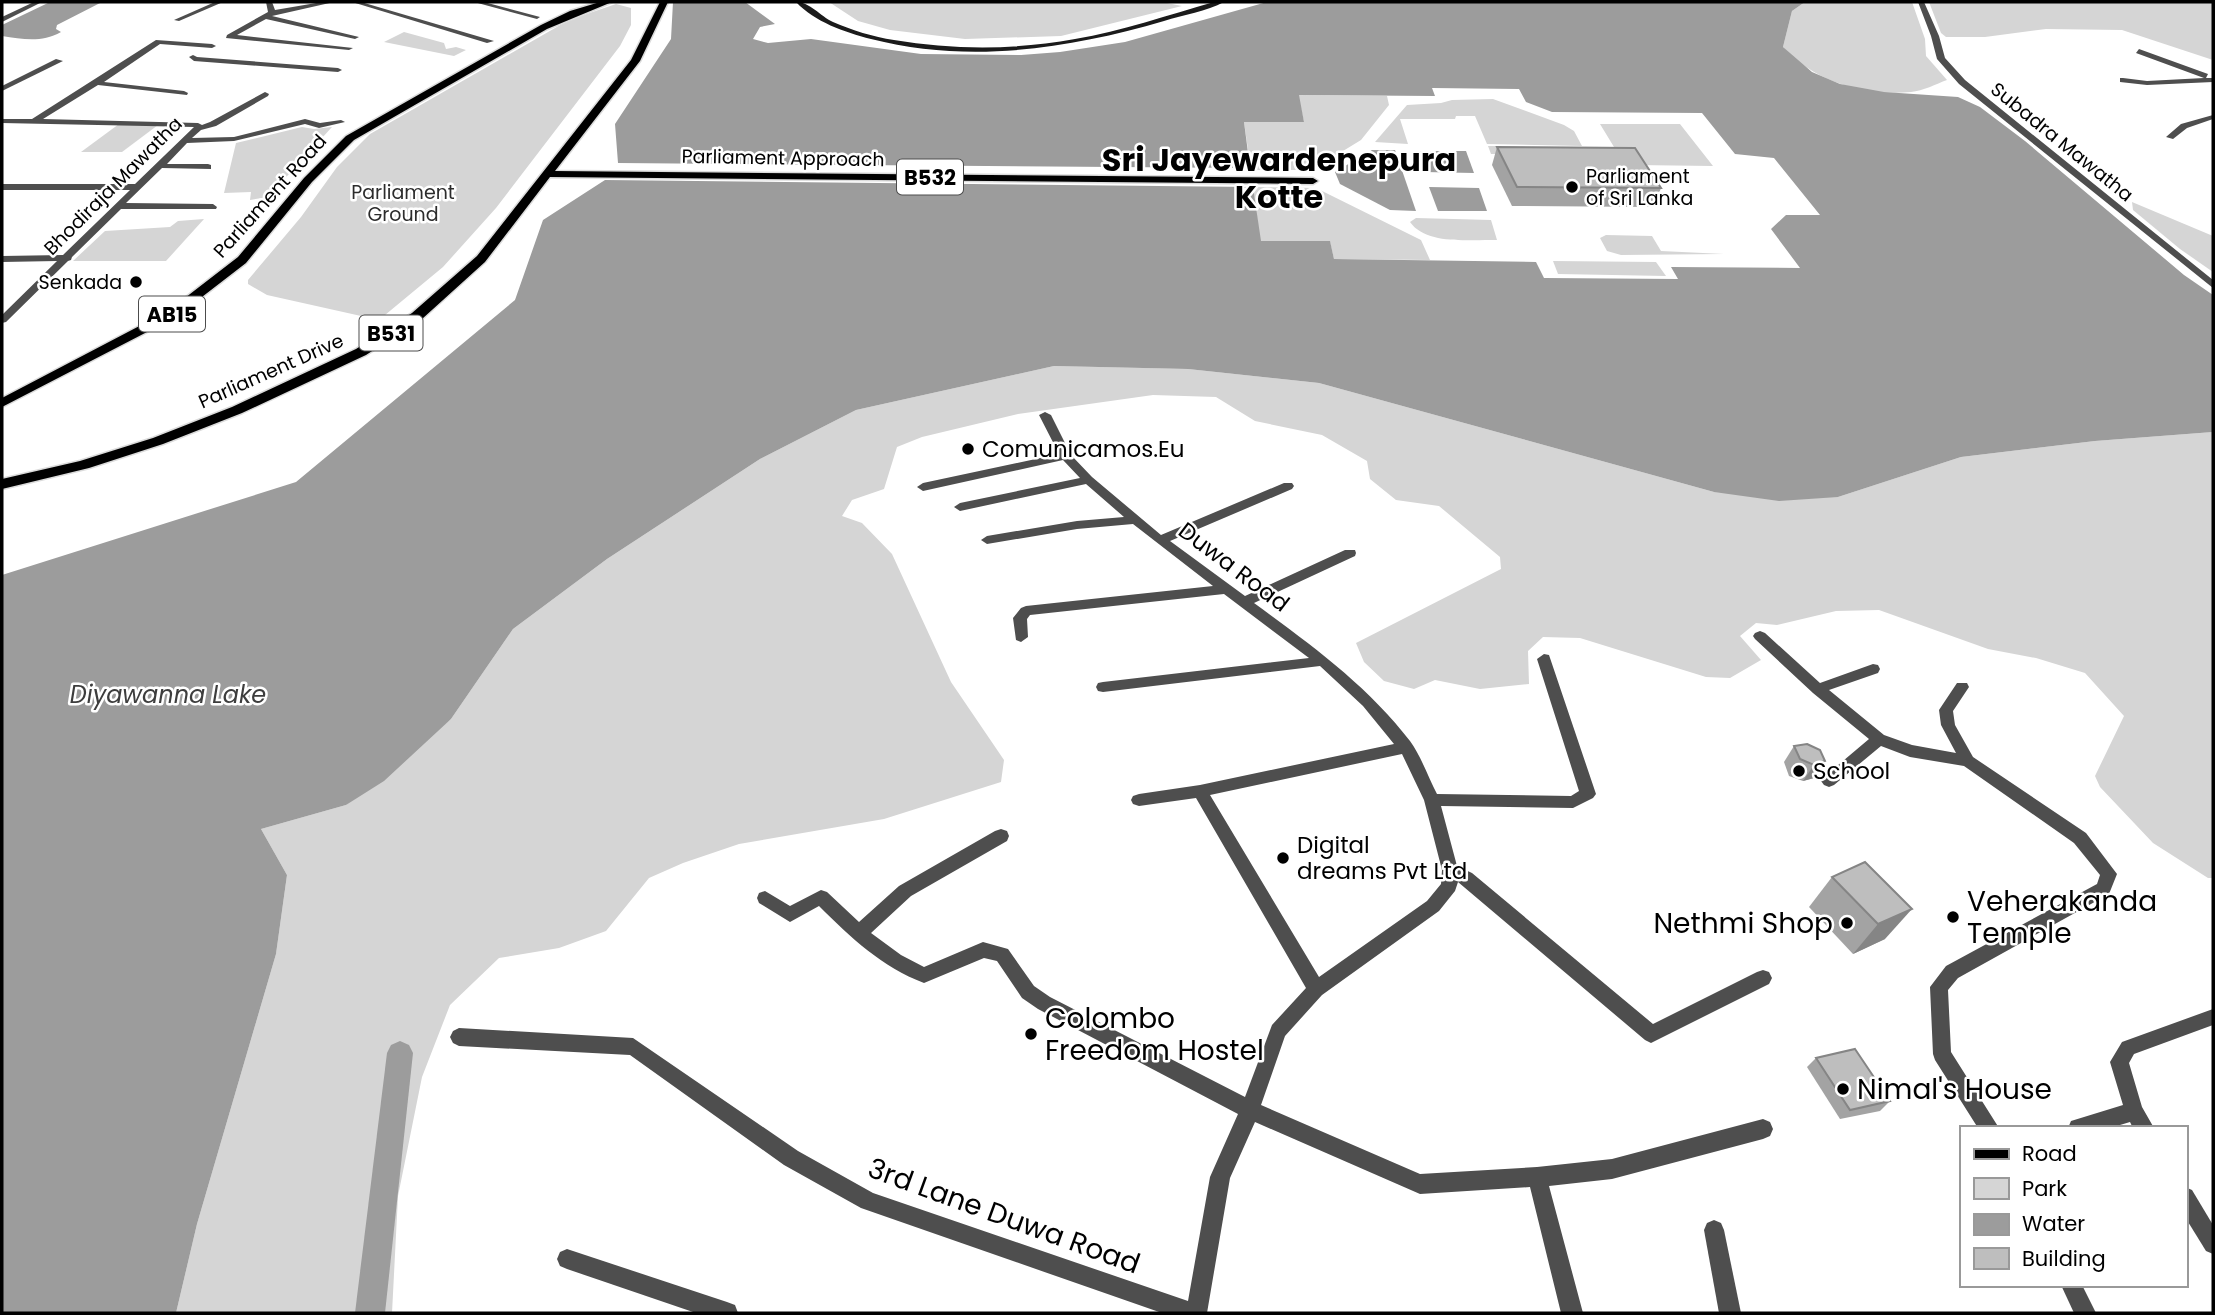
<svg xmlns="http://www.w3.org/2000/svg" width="2215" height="1315" font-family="Poppins,sans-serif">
<rect width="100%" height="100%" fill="#fff"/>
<g fill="#d5d5d5">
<path d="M829,2H1162L1182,6L1061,36L965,39L890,30L858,21Z"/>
<path d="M1805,2H1912L1925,39L1926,56L1947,80C1936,84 1923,91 1911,92C1864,96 1815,82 1783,47L1792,11Z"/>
<path d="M1929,2H2213V60L2122,30L2046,29L1985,37H1946L1941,33Z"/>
<path d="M616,4L631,8V25L620,46L496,208L443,267L379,320L267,295L248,284V280L301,217L337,167L370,134L569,20Z"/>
<path d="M404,32L444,43L446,49L456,47L466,50L454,56L384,42Z"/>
<path d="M1298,95L1387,96L1389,105L1361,140L1312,170H1251L1244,122H1304Z"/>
<path d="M1493,99L1564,125L1574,131L1582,146L1487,144L1475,116H1456L1455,119H1400L1408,144L1375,142L1407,105L1441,103L1452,100Z"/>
<path d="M119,124L158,125L122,152H81Z"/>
<path d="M1600,124H1680L1713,166L1635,165L1628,154H1491L1488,146L1614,147Z"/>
<path d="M302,127L314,129L332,127L268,197L250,200L251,192L224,193L236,143Z"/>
<path d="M1253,187L1316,188L1421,240L1430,260L1334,259L1330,242L1260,241Z"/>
<path d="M2132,202L2213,236V272L2180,249L2133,210Z"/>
<path d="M1416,218L1491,220L1497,240C1471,239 1427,246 1410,222Z"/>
<path d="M204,219L166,261H73L105,231L170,227L178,221Z"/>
<path d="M1606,235L1652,236L1661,251L1724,254L1621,255L1607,251L1600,238Z"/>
<path d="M1553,261L1656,262L1666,276L1558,274Z"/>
<path d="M1054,366L1188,369L1319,383L1714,492L1838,497L1961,457L2095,441L2213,432V878H2208L2153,843L2100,787L2095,776L2124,716L2085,673L2036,658L1988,649L1879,610L1836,611L1777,625L1756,623L1740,636L1761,660L1730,678L1706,677L1580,638L1543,637L1528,651L1529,684L1480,689L1435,680L1414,689L1384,681L1364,662L1356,643L1501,569L1500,557L1439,506L1396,500L1370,479L1367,461L1322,435L1255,421L1216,397L1153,395L1018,414L922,437L897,447L884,489L852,500L842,516L862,523L892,554L951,682L1004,760L1001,782L884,819L739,844L683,863L649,878L606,931L559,948L499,958L450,1005L422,1077L398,1196L392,1313H176L197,1224L276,954L287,875L261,829L346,805L451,719L513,629L607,559L760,459L856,410Z"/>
</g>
<g fill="#9c9c9c">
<path d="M50,2H102L57,25L56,29L61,32C41,43 23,39 2,36V25Z"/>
<path d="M673,2H745L775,24L760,27L753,39L768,43L811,39L921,54L1021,55L1060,52L1125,42L1267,2H1805L1792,11L1783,47L1812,72L1840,84L1884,92L1958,97L1980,107L2025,141L2184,275L2213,295V432L2095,441L1961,457L1838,497L1779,501L1714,492L1319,383L1188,369L1054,366L856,410L760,459L607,559L513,629L451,719L384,781L346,805L261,829L287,875L276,954L197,1224L176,1313H2V575L296,482L515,300L543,220L605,180L1253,187L1261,241H1330L1334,259L1536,262L1544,278L1678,279L1671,267L1800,268L1771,229L1786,215H1820L1774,158L1735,154L1702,113L1552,112L1526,102L1519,89L1432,88L1435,96L1299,95L1304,122H1244L1250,168L618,163L615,124L671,39Z"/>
<path d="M1372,150H1395L1416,211L1390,210L1340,184L1335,172Z"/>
<path d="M1416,151H1466L1474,173L1424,172Z"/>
<path d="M1429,187L1479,188L1487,211H1438Z"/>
</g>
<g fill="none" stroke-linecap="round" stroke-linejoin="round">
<path fill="#9c9c9c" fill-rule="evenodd" d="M400,1041L409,1045L413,1053L385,1313H355L387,1053L391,1045Z"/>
<g stroke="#dbdbdb" stroke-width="3">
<g id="primary">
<path d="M600,2H612L547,29L354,140L312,182L246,263L176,317L2,407V398L168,311L238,257L304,178L346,136L541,25L570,11Z"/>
<path d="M660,2H668L640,61L555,171L1313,178L1318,181L1313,184L550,177L485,262L422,319L366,355L242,413L163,444L89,468L2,489V479L80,461L153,438L232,407L356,349L412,313L477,256L631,60Z"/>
</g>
</g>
<g fill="#4e4e4e" fill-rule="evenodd">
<path d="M34,2H42L2,22V17Z"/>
<path d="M215,2H223L179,21L174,20Z"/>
<path d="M266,2H272L275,10L322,2H334L272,16L359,37L355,39L266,19L237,35L353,48L349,50L226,38L227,35L268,12Z"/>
<path d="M352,2H361L494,41L487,43Z"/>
<path d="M474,2H484L540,17L537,19Z"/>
<path d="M1918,2H1924L1939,36L1945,58L1965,80L2213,280V288L1959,84L1937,59L1931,36Z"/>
<path d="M156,40L212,44L216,46L212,48L160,44L104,82L184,91L188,93L187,95L98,85L43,119L198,123L202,125L210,122L265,92L269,94L268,96L216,126L201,130L192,138L234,137L305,119L320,123L341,120L345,122L319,128L305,124L234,141L187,143L167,164H208L211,165V169L162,168L126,203L213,204L217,207L216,209H121L72,257L71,260L68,261L6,322L2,323V315L57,261L2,262V256L63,255L130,190H2V184H135L194,127L2,123V119H32Z"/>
<path d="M2139,49L2208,74L2206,78H2213V82L2147,85L2120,82V78H2123L2147,81L2204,78L2136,53Z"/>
<path d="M193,55L197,57L338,68L342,70L338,72L194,61L189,57Z"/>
<path d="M56,59L63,61L2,91V86Z"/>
<path d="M2213,115V119L2187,128L2173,139L2166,137L2181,124Z"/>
<path d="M1045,412L1051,415L1071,455L1092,477L1161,535L1284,483H1292L1294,486L1292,489L1170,541L1245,596L1345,550H1355L1356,553L1355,556L1254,603C1310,644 1367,685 1410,741C1421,756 1428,777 1437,794L1571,796L1579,791L1537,659L1544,654L1549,655L1596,794L1593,798L1573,808L1441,806L1457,866L1472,873L1653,1024L1757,972L1763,970L1769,972L1772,978L1769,984L1651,1043L1645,1040L1458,882L1455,891L1439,911L1322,995L1285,1036L1261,1105L1420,1174L1537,1167L1612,1159L1763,1119L1770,1122L1773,1129L1770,1136L1763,1139L1612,1179L1549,1186L1583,1313H1561L1530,1187L1420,1194L1255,1122L1230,1178L1207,1313H1162L861,1208L784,1165L630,1055L459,1046L453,1043L450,1037L453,1031L459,1028L633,1038L798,1151L873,1193L1188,1301L1210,1177L1238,1114L1038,1009L1022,998L997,961L984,958L924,983C882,967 851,938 819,906L790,922L759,903L757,898L759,893L765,891L790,906L821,890L827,892L859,922L899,886L995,831L1001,829L1007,831L1009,836L1007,841L911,896L871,933L901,955L924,967L983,942L1008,949L1034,986L1050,997L1245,1097L1272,1025L1306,988L1196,798L1139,806L1133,804L1131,800L1133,796L1139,794L1200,785L1394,744L1363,706L1320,666L1103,692L1098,691L1096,687L1098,683L1103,682L1309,658L1224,594L1030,615L1027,619L1028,637L1021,642L1016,640L1013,618L1021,608L1026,606L1213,586L1133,524L1077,529L987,544L981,540L987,536L1077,521L1124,517L1086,484L960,511L954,507L960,503L1080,478L1063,460L923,491L917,487L923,483L1059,454L1039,415ZM1402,754L1424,800L1442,870L1441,884L1427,901L1319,977L1210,795Z"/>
<path d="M1760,631L1765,633L1820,683L1873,664L1878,665L1880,669L1878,673L1829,690L1884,735L1912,745L1956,753L1941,725L1939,710L1957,683H1967L1969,687L1953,711L1955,725L1973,757L2086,833L2117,874L2109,894L1958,978L1948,990L1951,1052L1999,1128H1978L1935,1060L1933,1054L1930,987L1946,966L2097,884L2100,875L2074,843L1964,766L1910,757L1881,746L1834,785L1829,787L1824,785L1821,781L1824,777L1869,739L1813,693L1755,639L1753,636L1755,633Z"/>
<path d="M2213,1009V1025L2134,1054L2129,1063L2142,1107L2154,1128H2133L2130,1122L2110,1128H2068L2071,1121L2123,1105L2110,1062L2122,1042Z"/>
<path d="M2185,1187L2192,1190L2213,1225V1254L2206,1251L2185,1217Z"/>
<path d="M1714,1220L1721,1223L1724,1230L1741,1313H1719L1704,1230L1707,1223Z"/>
<path d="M567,1249L727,1302L735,1305L738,1313H696L567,1269L560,1266L557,1259L560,1252Z"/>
<path d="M2061,1285H2082L2096,1313H2074Z"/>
</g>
<path fill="#1b1b1b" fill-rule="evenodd" d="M796,2C810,2 820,16 833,22C852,30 873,37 894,40C954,50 1015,50 1075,39C1122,31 1168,15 1214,2H1224C1207,11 1183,15 1164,21C1068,49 969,64 871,39C844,32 815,22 796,2Z"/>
<use href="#primary" fill="#000" fill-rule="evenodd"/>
</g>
<g fill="#a3a3a3">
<path d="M1497,147L1661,188L1654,207L1512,206L1492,165Z"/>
<path d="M1794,746L1825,761L1814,778L1803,781L1789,776L1784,762Z"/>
<path d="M1865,862L1885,939L1853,954L1809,907L1832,877Z"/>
<path d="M1816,1058L1890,1101L1880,1111L1840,1119L1807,1067Z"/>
</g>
<g fill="#858585">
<path d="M1825,761L1814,778L1803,781L1814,765Z"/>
<path d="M1912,909L1885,939L1853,954L1878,924Z"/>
</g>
<g fill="#bebebe" stroke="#858585" stroke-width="2">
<path d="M1497,147L1635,148L1661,188L1517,187Z"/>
<path d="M1807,744L1820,750L1825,761L1814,765L1800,759L1794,746Z"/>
<path d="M1865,862L1912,909L1878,924L1832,877Z"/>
<path d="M1855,1049L1890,1101L1850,1110L1816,1058Z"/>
</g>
<g fill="#000" stroke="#fff" stroke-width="2.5">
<circle cx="1572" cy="187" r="7"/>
<circle cx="136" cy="282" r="7"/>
<circle cx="968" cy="449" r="7"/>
<circle cx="1799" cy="771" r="7"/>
<circle cx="1283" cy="858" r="7"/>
<circle cx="1953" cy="917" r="7"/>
<circle cx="1847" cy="923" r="7"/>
<circle cx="1031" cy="1034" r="7"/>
<circle cx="1843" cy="1089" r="7"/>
</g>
<g text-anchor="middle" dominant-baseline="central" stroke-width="5" stroke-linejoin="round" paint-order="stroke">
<g font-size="19" fill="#000" stroke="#fff">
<text transform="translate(2062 142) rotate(39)">Subadra Mawatha</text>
<text transform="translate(783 158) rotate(1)">Parliament Approach</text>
<text transform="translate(113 186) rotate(-45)">Bhodiraja Mawatha</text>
<text transform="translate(270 196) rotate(-48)">Parliament Road</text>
<text transform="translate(271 371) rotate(-24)">Parliament Drive</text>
</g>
<g font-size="19" fill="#000" stroke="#fff" text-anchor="start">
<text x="1586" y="176">Parliament<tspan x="1586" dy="22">of Sri Lanka</tspan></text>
<text x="122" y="282" text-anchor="end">Senkada</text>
</g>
<g font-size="19" fill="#2c2c2c" stroke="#fff">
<text x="403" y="192">Parliament<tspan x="403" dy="22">Ground</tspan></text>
</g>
<g fill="#fff" stroke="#4c4c4c" stroke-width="2">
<rect x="897" y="159.5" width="66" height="35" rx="5"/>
<rect x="139" y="296.5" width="66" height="35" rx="5"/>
<rect x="359.5" y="315.5" width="63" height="35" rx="5"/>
</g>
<g font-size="21" font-weight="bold" fill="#000">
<text x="930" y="177">B532</text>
<text x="172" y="314">AB15</text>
<text x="391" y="333">B531</text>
</g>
<g font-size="23" fill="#000" stroke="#fff" text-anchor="start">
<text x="982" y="449">Comunicamos.Eu</text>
<text x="1813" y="771">School</text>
<text x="1297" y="845">Digital<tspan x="1297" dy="26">dreams Pvt Ltd</tspan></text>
</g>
<g font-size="23" fill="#000" stroke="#fff">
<text transform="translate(1234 567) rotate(37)">Duwa Road</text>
</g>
<g font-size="24" font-style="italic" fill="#3d3d3d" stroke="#fff">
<text x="168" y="694">Diyawanna Lake</text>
</g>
<g font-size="28" fill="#000" stroke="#fff" text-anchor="start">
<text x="1967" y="901">Veherakanda<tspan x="1967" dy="32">Temple</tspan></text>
<text x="1833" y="923" text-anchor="end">Nethmi Shop</text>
<text x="1045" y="1018">Colombo<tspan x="1045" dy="32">Freedom Hostel</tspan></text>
<text x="1857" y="1089">Nimal's House</text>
</g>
<g font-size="28" fill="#000" stroke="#fff">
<text transform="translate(1004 1216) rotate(20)">3rd Lane Duwa Road</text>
</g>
<g font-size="32" font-weight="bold" fill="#000" stroke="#fff">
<text x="1279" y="159">Sri Jayewardenepura<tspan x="1279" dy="37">Kotte</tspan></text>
</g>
</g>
<rect width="2215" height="1315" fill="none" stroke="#000000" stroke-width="7"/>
<rect x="1960" y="1126" width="228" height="161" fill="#ffffff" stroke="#999999" stroke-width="2"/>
<rect x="1974" y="1149" width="35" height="10" fill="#000000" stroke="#999999" stroke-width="2"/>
<text x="2022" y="1161" font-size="21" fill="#000000">Road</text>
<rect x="1974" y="1178" width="35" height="21" fill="#d5d5d5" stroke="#999999" stroke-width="2"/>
<text x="2022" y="1196" font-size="21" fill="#000000">Park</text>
<rect x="1974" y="1214" width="35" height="21" fill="#9c9c9c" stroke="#999999" stroke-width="2"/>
<text x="2022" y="1231" font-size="21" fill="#000000">Water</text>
<rect x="1974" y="1248" width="35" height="21" fill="#bebebe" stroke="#999999" stroke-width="2"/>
<text x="2022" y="1266" font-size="21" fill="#000000">Building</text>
</svg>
